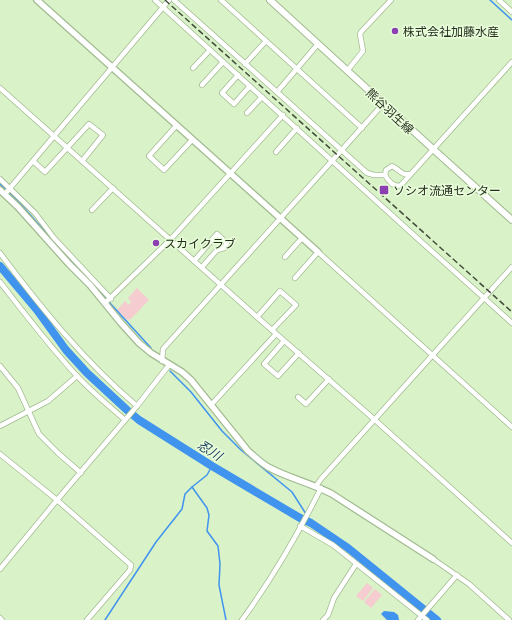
<svg xmlns="http://www.w3.org/2000/svg" width="512" height="620" font-family="'Noto Sans','Noto Sans JP',sans-serif">
<rect width="100%" height="100%" fill="#d9f2c8"/>
<g fill="#f5cdd0">
<path d="M137,288L149,300L130,320L129,319L127,320L117,310L125,301L129,305L131,302L128,298Z"/>
<path d="M367,583L373,588L363,601L356,596Z"/>
<path d="M375,589L382,595L371,608L364,602Z"/>
</g>
<path fill="#4094ee" d="M384,611L394,612L398,615L399,620H387L381,614Z"/>
<g fill="none" stroke-linecap="round" stroke-linejoin="round">
<g stroke="#4094ee" stroke-width="1.5">
<path d="M490,0L512,20"/>
<path d="M0,184L18,201L87,279"/>
<path d="M97,289L106,299"/>
<path d="M109,302L151,348"/>
<path d="M170,371L191,392L222,431L241,450L292,492L306,514"/>
<path d="M192,487L207,508L209,515L207,531L218,546L220,564L219,585L226,620"/>
<path d="M308,517L311,523"/>
<path d="M105,620L156,542L182,509L185,494L192,487L207,475L212,466"/>
</g>
<path stroke="#4094ee" stroke-width="8" d="M0,266L37,310L66,350L87,373L127,410L139,420L212,466L300,518L311,523L348,548L437,620"/>
<g stroke="#a3bb92" stroke-width="6">
<g id="minor">
<path d="M155,0L417,238L512,323"/>
<path d="M174,0L277,92"/>
<path d="M221,0L362,128"/>
<path d="M499,0L512,12"/>
<path d="M318,44L277,92L367,173L374,175H385"/>
<path d="M245,64L266,41"/>
<path d="M193,68L210,50"/>
<path d="M347,71L363,51L360,34L361,32L391,0"/>
<path d="M238,75L222,93L234,104L250,86"/>
<path d="M202,85L223,62"/>
<path d="M0,88L257,317L375,420L512,543"/>
<path d="M247,113L262,97"/>
<path d="M176,126L149,156L164,170L192,140"/>
<path d="M276,152L297,128"/>
<path d="M33,161L45,172L89,124L103,135L82,161"/>
<path d="M385,175C388,181 394,188 401,185L512,62"/>
<path d="M385,175L386,170L392,166C399,169 402,176 410,174"/>
<path d="M0,179L35,213L54,238L111,299"/>
<path d="M5,194L169,0"/>
<path d="M92,210L113,188"/>
<path d="M0,253C41,308 85,362 137,406L169,365"/>
<path d="M285,257L302,238"/>
<path d="M194,261L217,234L227,243L224,248L217,250L202,267"/>
<path d="M295,278L318,252L512,427"/>
<path d="M0,282C25,314 50,347 78,377C92,392 109,406 125,420"/>
<path d="M105,303L171,239L283,115"/>
<path d="M257,317L280,291L296,305L272,330"/>
<path d="M284,341L264,364L278,376L299,353"/>
<path d="M162,361L163,349L383,104"/>
<path d="M0,366L18,388L39,434L58,453L81,473"/>
<path d="M298,397L306,404L329,379"/>
<path d="M211,405L276,334"/>
<path d="M0,426L48,401L77,376"/>
<path d="M0,454L57,500L131,565L130,570L87,620"/>
<path d="M316,486L321,479L512,267"/>
<path d="M300,526L333,545L427,620"/>
<path d="M433,559L469,584L509,620"/>
<path d="M0,569L57,500L137,406"/>
<path d="M0,618L2,620"/>
<path d="M242,620C272,579 298,534 321,488"/>
<path d="M323,620L328,615L334,598L356,564"/>
<path d="M418,620L457,575"/>
</g>
</g>
<g stroke="#a3bb92" stroke-width="8">
<g id="tertiary">
<path d="M37,0L318,252"/>
<path d="M0,190L18,207L69,264L90,285L121,323L139,343L151,353L182,372L191,380L248,451C254,456 261,463 268,467C288,478 311,483 332,494L433,559"/>
</g>
</g>
<g stroke="#a3bb92" stroke-width="8">
<path id="secondary" d="M270,0L433,149L512,220"/>
</g>
<use href="#minor" stroke="#fff" stroke-width="4.5"/>
<use href="#tertiary" stroke="#fff" stroke-width="5.5"/>
<use href="#secondary" stroke="#fff" stroke-width="6"/>
<path stroke="#424e3a" stroke-width="1.5" stroke-dasharray="6 3" stroke-linecap="butt" d="M165,0L512,312"/>
</g>
<g fill="#8b3fb1" stroke="#eafedc" stroke-width="1.5">
<circle cx="395" cy="31" r="4"/>
<rect x="379" y="185" width="10" height="10" rx="2"/>
<circle cx="156" cy="243" r="4"/>
</g>
<g text-anchor="middle" dominant-baseline="central" stroke-width="3" stroke-linejoin="round" paint-order="stroke">
<g font-size="12" fill="#242d1d" stroke="#eafedc" text-anchor="start">
<text x="403" y="31">株式会社加藤水産</text>
<text x="393" y="190">ソシオ流通センター</text>
<text x="164" y="243">スカイクラブ</text>
</g>
<g font-size="12" fill="#242d1d" stroke="#eafedc">
<text transform="translate(390 111) rotate(43)">熊谷羽生線</text>
</g>
<g font-size="13" font-style="italic" fill="#18395d" stroke="#eafedc">
<text transform="translate(210 450) rotate(32)">忍川</text>
</g>
</g>
</svg>
